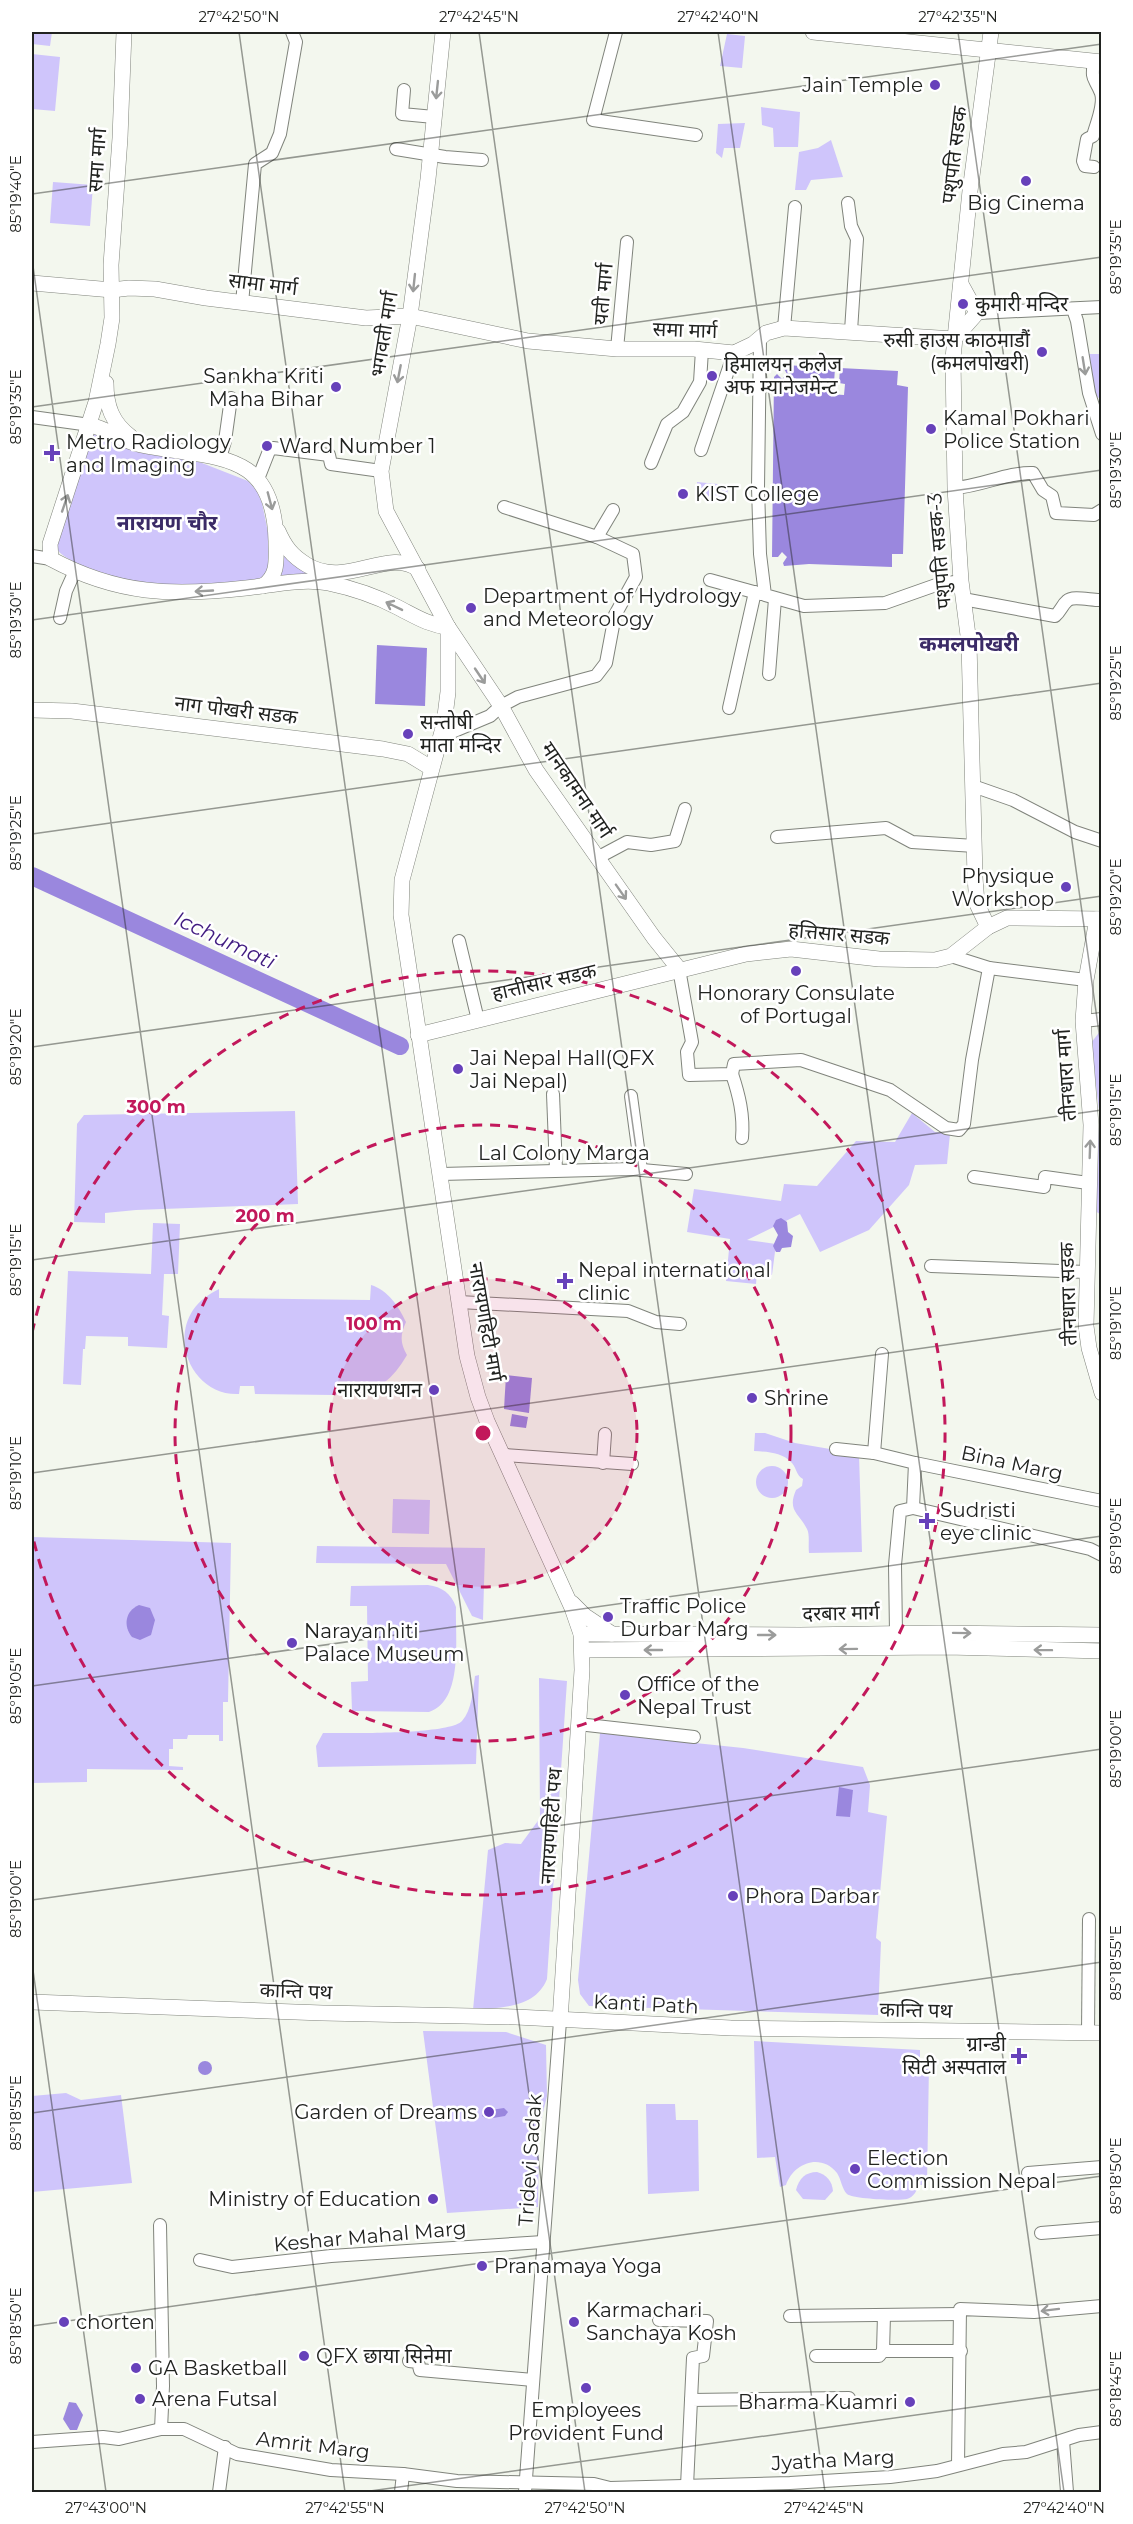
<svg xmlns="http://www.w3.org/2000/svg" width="1133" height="2524" font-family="Montserrat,'Noto Sans Devanagari',sans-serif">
<rect width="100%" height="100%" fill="#f3f7ee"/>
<g fill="#cfc5fb">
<path d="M32,32H52L50,46L32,44Z"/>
<path d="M727,34L745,36L742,68L720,66Z"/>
<path d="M32,54L60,57L55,111L32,109Z"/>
<path d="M761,107L800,112L798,147H774L773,128L762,125Z"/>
<path d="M745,123L740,148H724L722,158L716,153L718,124Z"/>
<path d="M831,140L843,177L811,180L806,190H795L799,152L818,148Z"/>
<path d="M53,182L93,185L90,226L50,223Z"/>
<path d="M1086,354H1101V400L1094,394Z"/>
<path d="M92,432L202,463L248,481L257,491L262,503L272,552L264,580C231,583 196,589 162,588C142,587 63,566 56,547Z"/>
<path d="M697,482L728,485L727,500L696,497Z"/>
<path d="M278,541L327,576L277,579Z"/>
<path d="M1101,1030V1118L1100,1119L1091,1043Z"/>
<path d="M295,1111L298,1204L136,1210L105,1213V1223L74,1222L77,1124L84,1115Z"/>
<path d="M912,1113L935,1132L950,1134L947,1164L915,1165L909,1185L869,1230L820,1252L800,1214L747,1240L776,1244L772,1275L757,1273L756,1284L726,1281L730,1239L687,1232L694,1189L781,1201L784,1184L817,1186L856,1141L895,1142Z"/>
<path d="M1096,1128H1101V1215L1094,1210Z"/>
<path d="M153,1223L180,1224L178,1274H164L162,1315L169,1316L167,1348L128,1346V1337L86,1336L85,1349H83L81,1385L63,1384L68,1271L151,1274Z"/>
<path d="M371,1285C388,1290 399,1307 406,1322C400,1335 400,1343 407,1355C393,1379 378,1392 350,1395V1387H342V1393L334,1395L255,1394L254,1386H240L239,1394C196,1396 170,1345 193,1310C200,1300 209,1294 219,1289V1298L370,1300Z"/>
<path d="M755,1433H765L795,1443L859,1454L862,1552L809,1553C808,1546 810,1534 807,1529C799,1513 787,1511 796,1490L802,1486L803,1479C796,1475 797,1469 792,1463C782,1452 768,1452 754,1451Z"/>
<circle cx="772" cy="1482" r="16"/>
<path d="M393,1499L430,1500L429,1534L392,1533Z"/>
<path d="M32,1537L231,1543L228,1702H223V1741H219V1735H188L187,1739H173V1749H169V1766L183,1767V1770L87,1769V1782L32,1783Z"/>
<path d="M317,1546L485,1548L483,1620L472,1616L446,1564L316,1563Z"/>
<path d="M428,1585C442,1587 451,1593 456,1607C455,1637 464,1701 429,1712L352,1711L351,1682L368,1681L367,1606H350L351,1586Z"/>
<path d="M479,1675L476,1764L318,1767L316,1746L323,1733C347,1733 449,1735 462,1721C472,1710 473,1690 475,1676Z"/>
<path d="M539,1678L567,1681L547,1979C535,2009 500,2007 473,2010L488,1850L505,1843L521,1844L540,1818Z"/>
<path d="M600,1733L743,1748L863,1767L870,1785L868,1812L887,1816L876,1938L881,1942L878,2015L589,2006L580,1994L578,1980Z"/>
<path d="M423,2031L506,2032L546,2045L547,2096L539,2128L538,2207L447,2213Z"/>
<path d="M754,2041L920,2050V2063L929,2064L927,2185H919C917,2190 914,2197 907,2199C899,2201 853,2199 847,2194C842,2189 841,2179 837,2173C820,2152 793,2164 786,2185L780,2187L775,2157L757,2158Z"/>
<path d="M66,2093L81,2100L121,2095L132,2183L32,2192V2096Z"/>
<path d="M675,2104L676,2120H698L699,2191L648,2194L646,2104Z"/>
<path d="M817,2172C827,2175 832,2181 833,2191L825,2200L803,2199L796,2190C799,2178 806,2172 817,2172Z"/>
</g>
<g fill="#9a87de">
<path d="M785,365L835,368L834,383H830L829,394L844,395L845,384L839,383L840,368L898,371L897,385L908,387L903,554H892V567L809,564L784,566L783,563L787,557L782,552L778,557H772L774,377L777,374L782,379L787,374L783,367Z"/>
<path d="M377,645L427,648L425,706L375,704Z"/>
<path d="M781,1218L787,1222L788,1232L793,1236L791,1247L782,1248L780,1252H776L773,1246L778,1235L773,1226L776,1220Z"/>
<path d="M506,1375L532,1378L529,1413L504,1409Z"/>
<path d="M512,1414L528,1417L526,1428L510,1426Z"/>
<path d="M139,1605L150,1608L155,1620L151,1635L140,1640L132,1637C123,1626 125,1611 139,1605Z"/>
<path d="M839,1787L853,1790L850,1817L836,1816Z"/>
<circle cx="205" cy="2068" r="7"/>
<path d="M504,2108L508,2112L505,2116L487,2119L482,2116L484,2111Z"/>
<path d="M69,2402L76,2403L83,2415L77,2430H70L63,2419Z"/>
</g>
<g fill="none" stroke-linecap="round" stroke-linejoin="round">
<path stroke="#9a87de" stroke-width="18" d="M32,876L400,1046"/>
<g stroke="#80847c" stroke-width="14">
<g id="minor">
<path d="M616,32L593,120L696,135"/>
<path d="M1094,61C1091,81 1094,76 1101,93C1105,105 1096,124 1093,136L1087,139L1083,161L1085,166L1094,167"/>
<path d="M404,90L402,114L434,117"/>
<path d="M396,149L445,157L482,160"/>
<path d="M848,203L851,226L857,239L851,331"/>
<path d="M242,303L255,164L272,153L280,134L296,42L292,32"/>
<path d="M1073,309L1077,321L1089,393L1102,434"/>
<path d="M977,313L1102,307"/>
<path d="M784,328L795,207"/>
<path d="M760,339L758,487L760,554L765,595L804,606L885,603L936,585L961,581"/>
<path d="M617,349L627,242"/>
<path d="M32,417L90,425"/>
<path d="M701,450L734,353"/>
<path d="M220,458L225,441L231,398"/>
<path d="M651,463L667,424L683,412L700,382L702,350"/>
<path d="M258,479L269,451L273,448L329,455L331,464L381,471"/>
<path d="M955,488C982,486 1008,472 1033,473L1043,490L1052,496L1056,513L1094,515L1102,510"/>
<path d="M597,537L613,510"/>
<path d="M32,556L51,559"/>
<path d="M710,580L761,594"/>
<path d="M963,599L1055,616C1061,611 1062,605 1067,601C1073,595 1093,601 1102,600"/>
<path d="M60,618L66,591L75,571"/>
<path d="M769,674L775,599"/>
<path d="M729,708L755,592"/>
<path d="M440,737L490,716L501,706L518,697L596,676L606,663L615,615L636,577L633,554L597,537L504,507"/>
<path d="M973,786L1013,800L1075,832L1102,841"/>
<path d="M777,837L886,828L912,842L975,846"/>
<path d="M597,858L627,842L651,845L675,841L685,809"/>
<path d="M459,941L478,1020"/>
<path d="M951,956L989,968L1086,980"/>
<path d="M679,969L692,1042L687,1052L689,1075L732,1074L734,1064L801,1060L890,1090L946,1128L959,1130L964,1124L972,1060L989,968"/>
<path d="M1083,1021L1102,1019"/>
<path d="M732,1074C739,1095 744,1115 742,1138"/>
<path d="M553,1094L556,1170"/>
<path d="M631,1096L641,1170"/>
<path d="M441,1174L631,1169L686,1174"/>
<path d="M974,1177L1044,1187L1045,1177L1088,1183"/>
<path d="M931,1266L1086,1272"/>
<path d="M459,1302L628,1311L656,1322L680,1324"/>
<path d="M836,1449L874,1453L915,1463L913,1508L900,1511L895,1565L896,1633"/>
<path d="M874,1453L882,1354"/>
<path d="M505,1455L632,1464"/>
<path d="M603,1463L605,1434"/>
<path d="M915,1463L1102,1501"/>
<path d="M913,1508L1090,1549L1102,1555"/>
<path d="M578,1724L694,1737"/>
<path d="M1088,2033L1089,1919"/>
<path d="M1028,2173L1102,2167"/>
<path d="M160,2225L163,2386L161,2429"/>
<path d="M1041,2233L1102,2228"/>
<path d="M200,2260L232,2267L331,2256L543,2242"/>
<path d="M790,2316L960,2314"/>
<path d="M659,2320L707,2321L703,2356L693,2358L691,2400"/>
<path d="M883,2351L884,2315"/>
<path d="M816,2356H879L883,2351H961"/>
<path d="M409,2361L418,2362L420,2370L533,2380"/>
<path d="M1063,2441L1067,2492"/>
<path d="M32,2442L103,2437L119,2439L161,2429H184L237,2454L331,2470L403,2474L457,2481L594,2484L610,2488L790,2483L890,2477L937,2471L1003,2454L1026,2452L1079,2435L1102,2432"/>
<path d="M958,2465L960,2309L1034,2312L1102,2306"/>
<path d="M687,2486L691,2400L849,2398"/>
<path d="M219,2492L225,2447"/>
<path d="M401,2492L403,2474"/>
<path d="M525,2492L560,2021"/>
</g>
</g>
<g stroke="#80847c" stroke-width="16">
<g id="major">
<path d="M124,32L120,138L111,265L112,318L108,344L96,402L50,544L51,559C118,595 172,596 246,588C272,585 303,578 328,583C352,588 376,596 397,607C415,616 428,625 448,627"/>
<path d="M443,32L428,179L410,316L381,471L386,511L448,627L501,706L536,770L654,938L679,969"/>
<path d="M813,32L1102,62"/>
<path d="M32,283L112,290L129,288L155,289L206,298L366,318L410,316L528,341L617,349H694L734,353L753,344L766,333L784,328L954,339"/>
<path d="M954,339L977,313L961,284"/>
<path d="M106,383C106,406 112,423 131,437"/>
<path d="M90,425C108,429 122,441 141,445C211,460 274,446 276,541C276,559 279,575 263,586"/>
<path d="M278,531C285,547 292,556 307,565C346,589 388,547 418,569"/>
<path d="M448,627V692L444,724L402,880L401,915L467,1356L478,1397L487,1421L572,1608L581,1634L582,1670L560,2021"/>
<path d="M32,710L72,711L383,749L408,754L431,768"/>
<path d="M1097,919L1086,980L1083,1021L1091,1125L1086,1326L1089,1348L1102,1393"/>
<path d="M988,927L977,904L975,877L969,643L961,581L955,488L953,358L970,191L991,32"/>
<path d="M418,1035L746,954L791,949L879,959L935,960L951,956L988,927L1007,918L1102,919"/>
<path d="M572,1603L585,1616L612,1634"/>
<path d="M581,1634L800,1635L939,1633L1102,1635"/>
<path d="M583,1650L947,1647L1102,1651"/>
<path d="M32,2002L323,2013L516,2017L731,2028L1102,2033"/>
</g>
</g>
<use href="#minor" stroke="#fff" stroke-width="12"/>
<use href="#major" stroke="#fff" stroke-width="15"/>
</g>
<defs><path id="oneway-shaft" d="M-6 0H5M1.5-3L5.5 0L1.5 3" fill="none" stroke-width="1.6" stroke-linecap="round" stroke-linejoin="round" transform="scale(1.5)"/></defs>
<g stroke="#9b9c9b">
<use href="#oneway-shaft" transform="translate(437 90) rotate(96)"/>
<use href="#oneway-shaft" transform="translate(414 283) rotate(96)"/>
<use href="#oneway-shaft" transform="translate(1084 366) rotate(81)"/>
<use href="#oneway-shaft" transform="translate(399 374) rotate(101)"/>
<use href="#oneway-shaft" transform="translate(270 501) rotate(75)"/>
<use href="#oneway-shaft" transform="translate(65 503) rotate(-71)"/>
<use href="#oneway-shaft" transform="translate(204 591) rotate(177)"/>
<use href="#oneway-shaft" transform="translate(394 606) rotate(-154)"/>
<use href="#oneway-shaft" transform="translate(480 676) rotate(56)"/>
<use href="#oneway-shaft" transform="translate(621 892) rotate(55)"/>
<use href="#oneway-shaft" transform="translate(1090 1149) rotate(-88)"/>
<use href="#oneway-shaft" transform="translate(962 1633) rotate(1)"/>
<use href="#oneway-shaft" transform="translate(767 1635)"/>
<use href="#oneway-shaft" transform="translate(848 1649) rotate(179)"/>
<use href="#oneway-shaft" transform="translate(653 1650) rotate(-180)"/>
<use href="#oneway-shaft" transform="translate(1043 1650) rotate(-179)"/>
<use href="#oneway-shaft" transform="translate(1050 2310) rotate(173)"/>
</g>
<path fill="none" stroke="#212320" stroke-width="1.5" stroke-opacity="0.45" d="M239,32L585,2492M479,32L825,2492M718,32L1064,2492M958,32L1102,1054M32,194L1102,44M32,259L345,2492M32,407L1102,257M32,620L1102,470M32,834L1102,683M32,1047L1102,896M32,1260L1102,1110M32,1473L1102,1323M32,1686L1102,1536M32,1900L1102,1749M32,1963L106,2492M32,2113L1102,1962M32,2326L1102,2176M363,2492L1102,2389"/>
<circle cx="483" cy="1433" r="154" fill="#c2185b" fill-opacity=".12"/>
<g fill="none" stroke="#c2185b" stroke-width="3" stroke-dasharray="10 8">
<circle cx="483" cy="1433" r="154"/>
<circle cx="483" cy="1433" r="308"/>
<path d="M32 1333A462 462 0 1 1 32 1533"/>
</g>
<g fill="#6741ba" stroke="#fff" stroke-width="2">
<circle cx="935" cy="85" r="6"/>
<circle cx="1026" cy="181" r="6"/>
<circle cx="963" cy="304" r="6"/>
<circle cx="1042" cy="352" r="6"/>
<circle cx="712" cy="376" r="6"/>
<circle cx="336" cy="387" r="6"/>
<circle cx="931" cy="429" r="6"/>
<circle cx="267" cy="446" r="6"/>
<path d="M49 444h6v6h6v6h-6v6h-6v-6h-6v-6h6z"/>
<circle cx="683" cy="494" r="6"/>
<circle cx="471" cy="608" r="6"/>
<circle cx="408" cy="734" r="6"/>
<circle cx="1066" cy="887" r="6"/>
<circle cx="796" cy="971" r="6"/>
<circle cx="458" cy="1069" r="6"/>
<path d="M562 1272h6v6h6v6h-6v6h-6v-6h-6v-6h6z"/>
<circle cx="434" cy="1390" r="6"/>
<circle cx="752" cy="1398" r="6"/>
<path d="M924 1512h6v6h6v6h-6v6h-6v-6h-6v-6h6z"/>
<circle cx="608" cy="1617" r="6"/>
<circle cx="292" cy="1643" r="6"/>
<circle cx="625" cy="1695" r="6"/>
<circle cx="733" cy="1896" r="6"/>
<path d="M1016 2047h6v6h6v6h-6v6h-6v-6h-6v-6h6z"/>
<circle cx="489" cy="2112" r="6"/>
<circle cx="855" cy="2169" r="6"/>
<circle cx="433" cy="2199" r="6"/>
<circle cx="482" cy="2266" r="6"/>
<circle cx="64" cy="2322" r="6"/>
<circle cx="574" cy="2322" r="6"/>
<circle cx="304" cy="2356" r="6"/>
<circle cx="136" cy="2368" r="6"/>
<circle cx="586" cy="2388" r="6"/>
<circle cx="140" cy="2399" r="6"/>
<circle cx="910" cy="2402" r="6"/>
</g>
<g text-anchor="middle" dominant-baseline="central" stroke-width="5" stroke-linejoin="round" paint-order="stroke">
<g font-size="20" fill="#212320" stroke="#fff" text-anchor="start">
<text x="923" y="85" text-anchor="end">Jain Temple</text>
<text x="1026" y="203" text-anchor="middle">Big Cinema</text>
<text x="975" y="304">कुमारी मन्दिर</text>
<text x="1030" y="340" text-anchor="end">रुसी हाउस काठमाडौं<tspan x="1030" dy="23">(कमलपोखरी)</tspan></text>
<text x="724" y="364">हिमालयन कलेज<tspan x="724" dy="23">अफ म्यानेजमेन्ट</tspan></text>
<text x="324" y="376" text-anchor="end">Sankha Kriti<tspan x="324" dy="23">Maha Bihar</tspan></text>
<text x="943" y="418">Kamal Pokhari<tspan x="943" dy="23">Police Station</tspan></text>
<text x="66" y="442">Metro Radiology<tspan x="66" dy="23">and Imaging</tspan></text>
<text x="279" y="446">Ward Number 1</text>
<text x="695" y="494">KIST College</text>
<text x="483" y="596">Department of Hydrology<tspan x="483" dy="23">and Meteorology</tspan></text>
<text x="420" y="722">सन्तोषी<tspan x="420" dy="23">माता मन्दिर</tspan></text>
<text x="1054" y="876" text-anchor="end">Physique<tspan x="1054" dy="23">Workshop</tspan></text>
<text x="796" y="993" text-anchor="middle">Honorary Consulate<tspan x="796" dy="23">of Portugal</tspan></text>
<text x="470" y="1058">Jai Nepal Hall(QFX<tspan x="470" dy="23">Jai Nepal)</tspan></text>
<text x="578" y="1270">Nepal international<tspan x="578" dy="23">clinic</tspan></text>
<text x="422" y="1390" text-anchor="end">नारायणथान</text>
<text x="764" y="1398">Shrine</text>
<text x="940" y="1510">Sudristi<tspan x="940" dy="23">eye clinic</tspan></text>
<text x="620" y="1606">Traffic Police<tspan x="620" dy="23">Durbar Marg</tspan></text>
<text x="304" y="1631">Narayanhiti<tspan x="304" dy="23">Palace Museum</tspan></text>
<text x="637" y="1684">Office of the<tspan x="637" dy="23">Nepal Trust</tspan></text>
<text x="745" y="1896">Phora Darbar</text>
<text x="1006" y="2044" text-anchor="end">ग्रान्डी<tspan x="1006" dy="23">सिटी अस्पताल</tspan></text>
<text x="477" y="2112" text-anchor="end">Garden of Dreams</text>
<text x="867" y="2158">Election<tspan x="867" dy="23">Commission Nepal</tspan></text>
<text x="421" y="2199" text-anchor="end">Ministry of Education</text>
<text x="494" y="2266">Pranamaya Yoga</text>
<text x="586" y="2310">Karmachari<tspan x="586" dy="23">Sanchaya Kosh</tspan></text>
<text x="76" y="2322">chorten</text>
<text x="316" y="2356">QFX छाया सिनेमा</text>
<text x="148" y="2368">GA Basketball</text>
<text x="152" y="2399">Arena Futsal</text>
<text x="898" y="2402" text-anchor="end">Bharma Kuamri</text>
<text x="586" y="2410" text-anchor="middle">Employees<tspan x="586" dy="23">Provident Fund</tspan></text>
</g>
<g font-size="20" fill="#212320" stroke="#fff">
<text transform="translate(954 155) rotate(-83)">पशुपति सडक</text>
<text transform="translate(97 160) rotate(-86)">समा मार्ग</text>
<text transform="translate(263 284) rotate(7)">सामा मार्ग</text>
<text transform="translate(603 294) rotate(-85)">यती मार्ग</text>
<text transform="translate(685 330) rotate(2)">समा मार्ग</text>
<text transform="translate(384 334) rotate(-81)">भगवती मार्ग</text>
<text transform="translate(939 551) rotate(-95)">पशुपति सडक-3</text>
<text transform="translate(236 710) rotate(7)">नाग पोखरी सडक</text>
<text transform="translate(577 790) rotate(56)">मानकामना मार्ग</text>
<text transform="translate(839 934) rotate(5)">हत्तिसार सडक</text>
<text transform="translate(544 982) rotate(-13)">हात्तीसार सडक</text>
<text transform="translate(1066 1075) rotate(-94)">तीनधारा मार्ग</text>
<text x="564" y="1153">Lal Colony Marga</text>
<text transform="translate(1068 1294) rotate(-92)">तीनधारा सडक</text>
<text transform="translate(486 1322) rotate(80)">नारायणहिटी मार्ग</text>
<text transform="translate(1012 1463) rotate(12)">Bina Marg</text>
<text transform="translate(841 1613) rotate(-1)">दरबार मार्ग</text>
<text transform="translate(551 1826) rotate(-86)">नारायणहिटी पथ</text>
<text transform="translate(296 1991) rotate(2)">कान्ति पथ</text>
<text transform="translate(646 2004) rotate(3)">Kanti Path</text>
<text transform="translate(916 2010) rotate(1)">कान्ति पथ</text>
<text transform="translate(530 2160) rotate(-86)">Tridevi Sadak</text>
<text transform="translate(370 2236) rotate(-5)">Keshar Mahal Marg</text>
<text transform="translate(313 2445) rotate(7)">Amrit Marg</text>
<text transform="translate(833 2460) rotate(-3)">Jyatha Marg</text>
</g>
<g font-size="21" font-weight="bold" fill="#3b2b67" stroke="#fff">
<text x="167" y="522">नारायण चौर</text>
<text x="969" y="643">कमलपोखरी</text>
</g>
<g font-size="21" font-style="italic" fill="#401b80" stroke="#fff">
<text transform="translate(225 940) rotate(25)">Icchumati</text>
</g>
</g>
<circle cx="483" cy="1433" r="9" fill="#c2185b" stroke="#fff" stroke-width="3"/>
<g font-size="18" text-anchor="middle" font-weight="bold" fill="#c2185b" stroke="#fff" stroke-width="5" stroke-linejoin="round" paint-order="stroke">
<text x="156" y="1113">300 m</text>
<text x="265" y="1222">200 m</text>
<text x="374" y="1330">100 m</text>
</g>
<rect width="1133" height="2524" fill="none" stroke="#ffffff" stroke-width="66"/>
<rect x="33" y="33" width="1067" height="2458" fill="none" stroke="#212320" stroke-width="2"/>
<g font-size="15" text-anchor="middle" fill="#212320">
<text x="239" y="22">27°42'50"N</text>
<text x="479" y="22">27°42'45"N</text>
<text x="718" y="22">27°42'40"N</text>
<text x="958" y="22">27°42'35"N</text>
<text transform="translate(16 194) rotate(-90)" y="5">85°19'40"E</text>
<text transform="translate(1116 257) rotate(-90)" y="5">85°19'35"E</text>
<text transform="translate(16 407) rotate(-90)" y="5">85°19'35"E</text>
<text transform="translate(1116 470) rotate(-90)" y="5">85°19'30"E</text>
<text transform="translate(16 620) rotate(-90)" y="5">85°19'30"E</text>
<text transform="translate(1116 683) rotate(-90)" y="5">85°19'25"E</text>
<text transform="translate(16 833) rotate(-90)" y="5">85°19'25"E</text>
<text transform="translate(1116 897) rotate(-90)" y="5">85°19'20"E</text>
<text transform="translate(16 1047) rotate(-90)" y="5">85°19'20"E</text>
<text transform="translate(1116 1110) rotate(-90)" y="5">85°19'15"E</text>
<text transform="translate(16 1260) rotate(-90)" y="5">85°19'15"E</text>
<text transform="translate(1116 1323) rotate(-90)" y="5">85°19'10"E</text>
<text transform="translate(16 1473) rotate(-90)" y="5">85°19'10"E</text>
<text transform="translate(1116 1536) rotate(-90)" y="5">85°19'05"E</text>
<text transform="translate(16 1686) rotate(-90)" y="5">85°19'05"E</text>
<text transform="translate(1116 1749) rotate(-90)" y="5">85°19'00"E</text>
<text transform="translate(16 1899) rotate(-90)" y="5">85°19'00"E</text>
<text transform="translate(1116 1963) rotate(-90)" y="5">85°18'55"E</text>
<text transform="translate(16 2113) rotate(-90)" y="5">85°18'55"E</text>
<text transform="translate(1116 2176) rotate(-90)" y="5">85°18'50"E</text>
<text transform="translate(16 2326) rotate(-90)" y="5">85°18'50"E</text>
<text transform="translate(1116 2389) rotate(-90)" y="5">85°18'45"E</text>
<text x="106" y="2513">27°43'00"N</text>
<text x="345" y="2513">27°42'55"N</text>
<text x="585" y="2513">27°42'50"N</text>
<text x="824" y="2513">27°42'45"N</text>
<text x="1064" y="2513">27°42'40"N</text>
</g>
</svg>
